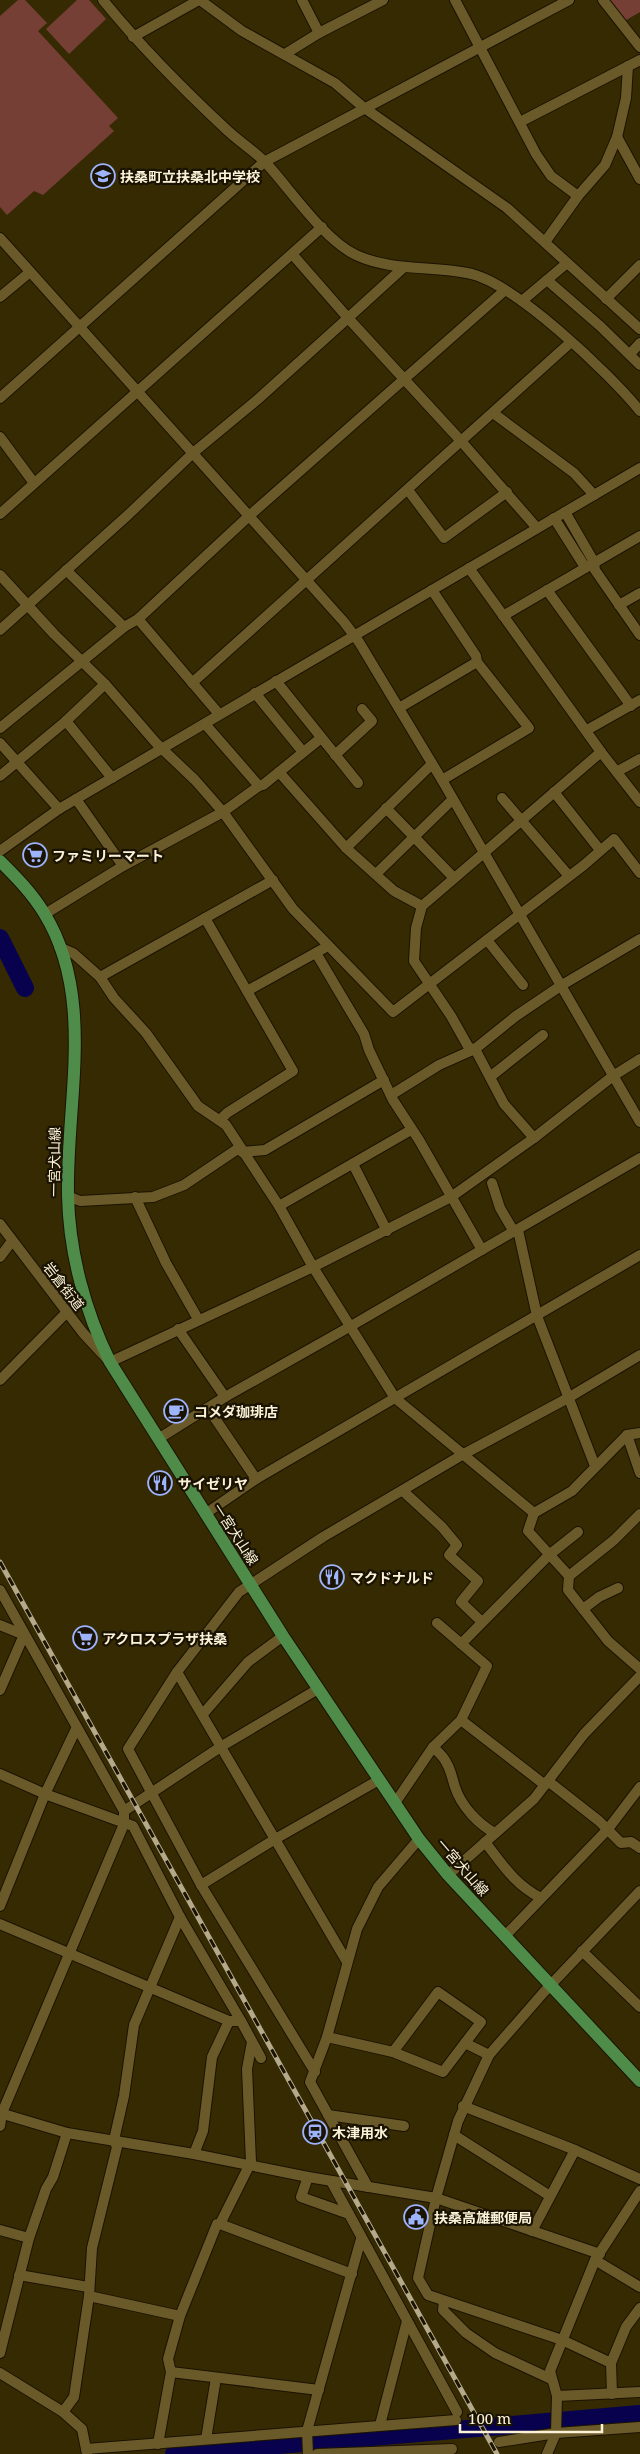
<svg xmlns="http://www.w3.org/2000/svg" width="640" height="2454" font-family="'Noto Serif','Noto Sans JP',serif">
<rect width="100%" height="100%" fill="#362a03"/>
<g fill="#753f36">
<path d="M18,0H25L47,23L38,31L118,118L109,126L114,131L43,195L34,191L7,215L0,207V16Z"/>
<path d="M77,0H89L106,19L69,54L46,29Z"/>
<path d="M603,0H640V12L621,23Z"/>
</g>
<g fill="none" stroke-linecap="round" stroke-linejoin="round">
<g stroke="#08024e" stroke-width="18">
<path d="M0,938L25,988"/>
<path d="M174,2454L640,2414"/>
</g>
<g stroke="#1b1300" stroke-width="12">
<g id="minor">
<path d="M103,0C141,47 184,90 228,131C240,142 254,151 266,163C290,189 324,240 356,255C390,271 431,266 467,273C512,280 610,374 640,411"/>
<path d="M200,0L242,31L335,83L363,107L507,208L640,329"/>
<path d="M302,0L319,33"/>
<path d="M455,0L536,154L551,176L578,196"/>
<path d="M603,0L640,47"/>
<path d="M133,37L199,0"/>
<path d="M285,54L319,33L383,0"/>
<path d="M520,122L640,60"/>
<path d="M617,137L640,179"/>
<path d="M0,238L344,622L359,642L442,780L640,1122"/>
<path d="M545,242L578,196L605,165L617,137L626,98L628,66"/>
<path d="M293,255L348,318L404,267"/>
<path d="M547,280L600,326L640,365"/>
<path d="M0,297L30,272"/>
<path d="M606,299L640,265"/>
<path d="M522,301L567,263"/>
<path d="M630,354L640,343"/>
<path d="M0,398L264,162L569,0"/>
<path d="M493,413L574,473L594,495"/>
<path d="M0,437L34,483"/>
<path d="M408,490L444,538L507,492"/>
<path d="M565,512L594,562L595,570L640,635"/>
<path d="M0,514L322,227"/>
<path d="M554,518L585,567"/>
<path d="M469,568L601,752L640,802"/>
<path d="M66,570L124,627"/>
<path d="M0,575L54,634L105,684L157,744L195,780L223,812L293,909L393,1012L584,865L614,839L640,873"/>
<path d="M432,590L476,656L477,662L529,728L442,780"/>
<path d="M547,590L631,706"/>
<path d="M619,605L640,593"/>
<path d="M503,616L640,536"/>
<path d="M138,619L219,714"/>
<path d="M0,630L129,514L193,453L257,400L348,318L461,441L537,528"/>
<path d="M276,681L358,783"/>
<path d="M192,683L571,342"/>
<path d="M255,693L303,752"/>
<path d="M399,708L477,662"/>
<path d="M66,721L112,778"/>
<path d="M0,728L124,627L138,619L249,516L504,291"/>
<path d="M587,730L640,700"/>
<path d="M0,743L59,809"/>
<path d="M335,755L372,721L362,709"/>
<path d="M618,771L640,759"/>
<path d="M279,772L346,848L394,891L422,906"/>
<path d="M0,776L66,721L105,684"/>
<path d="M259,786L263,785L321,738"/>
<path d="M554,792L600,850"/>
<path d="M502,798L569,876"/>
<path d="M76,799L123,866"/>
<path d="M386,808L454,878"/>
<path d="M346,848L432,764"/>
<path d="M0,851L59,809L640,468"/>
<path d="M376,874L452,800"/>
<path d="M45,914L123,866L223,812L259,786L205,724"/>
<path d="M205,918L293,1071L227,1113L220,1120"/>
<path d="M487,940L523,985"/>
<path d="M59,947L73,953L100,977L114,998L146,1033L198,1106L226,1125L279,1206L313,1267L395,1398L534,1513"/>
<path d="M316,953L364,1034L369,1050L393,1100L419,1140L482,1250"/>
<path d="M100,977L273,880"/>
<path d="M247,991L328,946"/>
<path d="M490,1077L543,1035"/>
<path d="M391,1095L439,1065L475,1049L516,1016L562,985L640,939"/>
<path d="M534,1138L504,1104L475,1049L469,1048L451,1016L414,961L416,928L422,906L601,752"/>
<path d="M242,1152L265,1150L384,1080"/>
<path d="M353,1164L387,1231"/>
<path d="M492,1183L500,1208L514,1232"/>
<path d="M68,1196L80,1201L153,1197L184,1185L239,1148"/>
<path d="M135,1197L166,1263L198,1319"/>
<path d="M279,1206L411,1130"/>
<path d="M0,1224L83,1333L110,1362L313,1267L451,1197L534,1138L613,1076L640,1059"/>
<path d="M518,1230L537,1316L595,1466"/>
<path d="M0,1257L12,1241"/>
<path d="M178,1329L225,1397"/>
<path d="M0,1380L68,1311"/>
<path d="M208,1408L256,1479"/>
<path d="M640,1433L627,1435L572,1491L534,1513L528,1531L569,1576L568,1590L608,1641L640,1669"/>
<path d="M627,1435L640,1473"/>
<path d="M158,1439L225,1397L351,1326L640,1158"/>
<path d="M403,1491L442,1527L457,1545L449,1555L478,1581L461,1602L482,1622"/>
<path d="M205,1514L256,1479L640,1255"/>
<path d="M569,1576L614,1540L640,1514"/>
<path d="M0,1590L124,1811V1824L2,2113L0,2126"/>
<path d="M583,1609L599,1597L618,1588"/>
<path d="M0,1625L24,1635"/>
<path d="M461,1644L549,1555L578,1532"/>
<path d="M177,1672L347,1962"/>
<path d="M0,1690L24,1635"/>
<path d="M203,1714L248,1662L283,1636"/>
<path d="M461,1720L545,1785"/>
<path d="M433,1747C438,1752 443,1756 446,1762C451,1770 452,1778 455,1787C461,1806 479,1825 495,1833"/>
<path d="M0,1774L45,1794L133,1826L180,1917L241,2021H229L0,1924"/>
<path d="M548,1781L599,1821L621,1843L631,1842L640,1848"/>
<path d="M395,1803L433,1747L461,1720L487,1666L437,1623"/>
<path d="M124,1811L222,1746L318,1689"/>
<path d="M485,1842C503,1865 514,1884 541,1898"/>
<path d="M448,1875L534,1799L584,1734L640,1676"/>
<path d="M201,1885L277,1838L379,1780"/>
<path d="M640,1891L544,1992L489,2055L458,2121L436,2198L418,2278L428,2295L562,2340L611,2363L626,2327L640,2308"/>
<path d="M0,1906L45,1794L76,1729"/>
<path d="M505,1936L608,1829L640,1787"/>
<path d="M582,1951L640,2007"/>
<path d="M241,2021L261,2058"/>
<path d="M327,2037L393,2052L443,2072L465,2043L489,2055"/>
<path d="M393,2052L438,1992L481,2022L465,2043"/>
<path d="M315,2072L201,1885L128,1749L177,1672L239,1592L323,1537L462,1455L568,1398L640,1355"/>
<path d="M463,2106L575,2150L640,2179"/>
<path d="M0,2113L67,2133L194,2154L308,2177L436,2198L600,2254"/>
<path d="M328,2115L404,2126"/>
<path d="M454,2135L550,2196"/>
<path d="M194,2154L203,2131L212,2057L229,2021"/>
<path d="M308,2177L301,2197L349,2214L457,2412"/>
<path d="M331,2181L349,2214"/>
<path d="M368,2187L310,2082L327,2037L357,1929L378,1887L419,1839"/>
<path d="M220,2224L352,2274"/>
<path d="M0,2230L29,2238"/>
<path d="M532,2231L575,2150"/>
<path d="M595,2260L640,2287"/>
<path d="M19,2275L88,2287"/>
<path d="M89,2296L180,2316"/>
<path d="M444,2301L443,2310L466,2333L495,2353L551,2379"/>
<path d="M0,2353L29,2238L46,2189L53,2177L67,2133"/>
<path d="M611,2363L612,2394"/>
<path d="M171,2372L319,2390"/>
<path d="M0,2373L63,2412L82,2429L87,2454"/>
<path d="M557,2396L640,2392"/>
<path d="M63,2412L74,2397L89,2296L92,2248L117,2147L114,2140L124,2096L134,2025L180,1917"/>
<path d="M380,2425L407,2321"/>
<path d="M206,2439L216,2378"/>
<path d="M499,2442L556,2433L640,2427"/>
<path d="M158,2444L171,2372L168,2359L180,2316L217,2224H220L251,2162L247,2069L252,2042"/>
<path d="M86,2449L456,2420"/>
<path d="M308,2454L307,2431L361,2239"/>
<path d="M317,2454L452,2449"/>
<path d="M547,2454L556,2433L557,2396L550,2371L595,2260L640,2191"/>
</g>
</g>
<g stroke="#1b1300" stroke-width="14">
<path id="major" d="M0,861C16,877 32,893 44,913C96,997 66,1101 68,1195C69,1252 85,1311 110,1362L283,1636L419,1839L448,1875L640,2081"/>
</g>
<use href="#minor" stroke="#6b5a29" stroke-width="10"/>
<use href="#major" stroke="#4f8c4a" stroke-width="12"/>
<g stroke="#b4a98a" stroke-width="5">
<path id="rail" d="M0,1562L497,2454"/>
</g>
<use href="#rail" stroke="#1a1302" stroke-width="3" stroke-dasharray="9" stroke-linecap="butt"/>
</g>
<defs>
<g id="school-ring" transform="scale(1.25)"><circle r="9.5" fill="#1a1302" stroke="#9db4fd" stroke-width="1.5"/><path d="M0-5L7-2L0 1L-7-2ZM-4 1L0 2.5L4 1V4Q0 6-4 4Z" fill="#9db4fd"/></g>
<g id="supermarket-ring" transform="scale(1.25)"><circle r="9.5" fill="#1a1302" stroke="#9db4fd" stroke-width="1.5"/><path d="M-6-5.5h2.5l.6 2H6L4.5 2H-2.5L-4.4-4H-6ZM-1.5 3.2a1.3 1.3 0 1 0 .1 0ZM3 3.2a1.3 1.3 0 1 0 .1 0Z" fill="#9db4fd"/></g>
<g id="cafe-ring" transform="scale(1.25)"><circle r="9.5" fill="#1a1302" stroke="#9db4fd" stroke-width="1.5"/><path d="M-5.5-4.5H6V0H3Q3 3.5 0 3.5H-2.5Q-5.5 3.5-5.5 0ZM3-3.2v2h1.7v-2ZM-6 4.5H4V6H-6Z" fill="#9db4fd"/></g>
<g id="restaurant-ring" transform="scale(1.25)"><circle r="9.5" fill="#1a1302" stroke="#9db4fd" stroke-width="1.5"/><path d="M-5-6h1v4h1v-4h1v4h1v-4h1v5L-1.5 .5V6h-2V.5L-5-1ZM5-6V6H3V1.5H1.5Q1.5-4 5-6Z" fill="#9db4fd"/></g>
<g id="station-ring" transform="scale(1.25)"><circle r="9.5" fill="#1a1302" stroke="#9db4fd" stroke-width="1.5"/><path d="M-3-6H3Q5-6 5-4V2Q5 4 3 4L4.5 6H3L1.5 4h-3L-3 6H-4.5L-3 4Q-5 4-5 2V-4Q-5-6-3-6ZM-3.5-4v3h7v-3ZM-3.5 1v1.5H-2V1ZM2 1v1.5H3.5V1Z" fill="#9db4fd"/></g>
<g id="civic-ring" transform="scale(1.25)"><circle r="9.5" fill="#1a1302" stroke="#9db4fd" stroke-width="1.5"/><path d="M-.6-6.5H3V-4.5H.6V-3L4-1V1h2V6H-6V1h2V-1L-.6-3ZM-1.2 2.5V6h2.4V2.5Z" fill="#9db4fd"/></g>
</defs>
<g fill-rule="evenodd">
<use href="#school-ring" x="103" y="176"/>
<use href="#supermarket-ring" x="35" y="855"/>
<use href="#cafe-ring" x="176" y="1411"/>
<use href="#restaurant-ring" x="160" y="1483"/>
<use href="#restaurant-ring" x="332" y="1577"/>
<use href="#supermarket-ring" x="85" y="1638"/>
<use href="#station-ring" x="315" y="2132"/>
<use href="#civic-ring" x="416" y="2217"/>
</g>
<g text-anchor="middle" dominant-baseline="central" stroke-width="4.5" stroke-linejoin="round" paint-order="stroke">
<g font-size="14" font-weight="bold" fill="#fcf2d8" stroke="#1a1302" text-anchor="start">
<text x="120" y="176">扶桑町立扶桑北中学校</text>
<text x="52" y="855">ファミリーマート</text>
<text x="194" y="1411">コメダ珈琲店</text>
<text x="178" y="1483">サイゼリヤ</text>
<text x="350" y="1577">マクドナルド</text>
<text x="102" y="1638">アクロスプラザ扶桑</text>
<text x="332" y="2132">木津用水</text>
<text x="434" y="2217">扶桑高雄郵便局</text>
</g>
<g font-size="14" fill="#fcf2d8" stroke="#1a1302">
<text transform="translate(54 1162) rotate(-89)">一宮犬山線</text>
<text transform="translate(64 1286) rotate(52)">岩倉街道</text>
<text transform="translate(236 1534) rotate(57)">一宮犬山線</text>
<text transform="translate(463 1867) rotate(49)">一宮犬山線</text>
</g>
</g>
<path d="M460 2424v8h142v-8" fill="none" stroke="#fcf2d8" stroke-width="2.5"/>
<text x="468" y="2424" font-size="15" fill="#fcf2d8" stroke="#1a1302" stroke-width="4" paint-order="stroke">100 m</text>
</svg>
